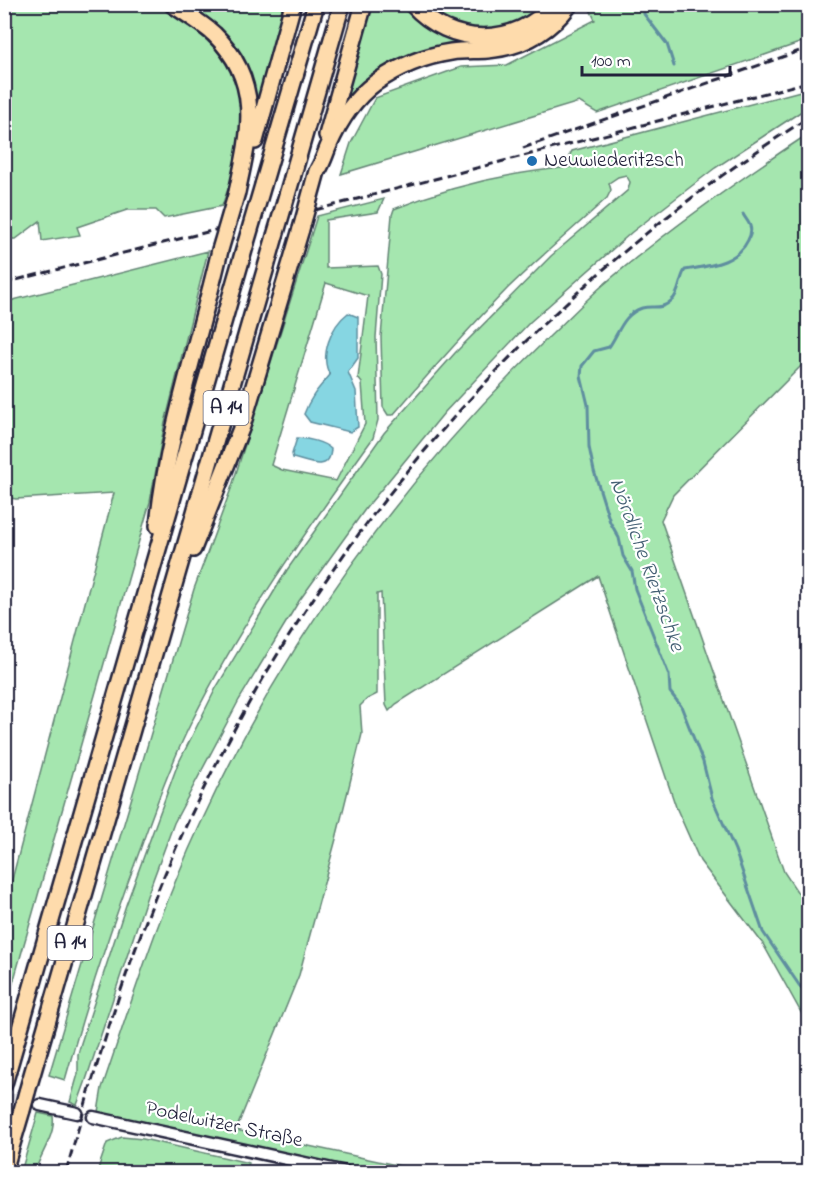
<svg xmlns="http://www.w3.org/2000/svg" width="813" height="1177" font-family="'Indie Flower',sans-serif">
<rect width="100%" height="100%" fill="#fff"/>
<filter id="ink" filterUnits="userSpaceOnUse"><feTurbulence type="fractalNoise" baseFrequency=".0167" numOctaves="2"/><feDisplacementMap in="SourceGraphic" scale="12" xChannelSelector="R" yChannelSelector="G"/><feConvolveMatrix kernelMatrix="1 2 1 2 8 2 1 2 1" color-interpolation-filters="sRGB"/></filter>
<g filter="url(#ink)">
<g fill="#a5e6af" stroke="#648475" stroke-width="1.5" fill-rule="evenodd">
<path d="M206,4L288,5L256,112L250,84L184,5Z"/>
<path d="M4,5H160L193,28L216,49L236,78L245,116L239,157L222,206L164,218L156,210H127L77,227L80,235L42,241L40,221L16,239H5Z"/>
<path d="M372,5H404L426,25L475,42L478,45L451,48L349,102L342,103Z"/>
<path d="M421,5H546L522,22L488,31L455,27L430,14Z"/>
<path d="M588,5H808V40L597,113L579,102L341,174L351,143L375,98L461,67L507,65L595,20Z"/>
<path d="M808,89V107L715,168L632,232L530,322L444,413L366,508L299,601L239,700L174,823L147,896L85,1083L77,1105L70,1102L78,1074V1054L81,1043L126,905L177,766L216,688L287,570L384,433L455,353L551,256L628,190L630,182L626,175L618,177L609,183L611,190L607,198C574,228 540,257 508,288C468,329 430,372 393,415H388L383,407L381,337L392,215L394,209C451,186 512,172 572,167L569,156L572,151Z"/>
<path d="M808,134V359L673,495L661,520L784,872L808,908V1025L763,944L700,861L676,807L598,576L396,704L389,711L386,705L381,593L377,594V694L367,699L360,706L362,734L336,839L299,975L236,1130L428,1172H369L98,1112L102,1088C132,1000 160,910 200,825C284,642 404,476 550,336C567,320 584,302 602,286C667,230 737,181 808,134Z"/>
<path d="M384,199L378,212L326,220V268L378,266L381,274L376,337L378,420L373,438C308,529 242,620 192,721C172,761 156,804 141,847C112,923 87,1001 65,1080L49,1075L194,589L232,486L317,216ZM326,283L368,296L358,378L362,383L365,424L336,481L282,470L271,465Z"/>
<path d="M208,251L164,427L150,502L5,1011V906L114,493L16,499L5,497V302Z"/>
<path d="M38,1113L53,1116C56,1135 40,1154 35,1172H21Z"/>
<path d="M122,1137L143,1139L249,1163L246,1172H97L107,1143Z"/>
</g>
<g fill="#86d6e2" stroke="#5e8e9f" stroke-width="1.5">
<path d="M348,313L358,317V358L348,372L356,391L358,427L350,432L310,422L304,414C310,397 319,388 330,375C319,356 331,326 348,313Z"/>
<path d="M297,438C307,438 324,442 331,449C330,473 310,462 293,458L292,454Z"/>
</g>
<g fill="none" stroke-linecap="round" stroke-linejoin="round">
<g stroke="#5e8e9f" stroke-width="3">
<path d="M644,4V14L667,44L674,66"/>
<path d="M743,214C745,218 749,222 750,226C752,231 750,236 748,240C737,264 707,266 685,270C679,279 680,293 672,300C661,311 653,305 642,308C623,314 619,333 609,347L594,351L582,366L581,376L588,405L589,447L594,471L610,522L619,538L623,556L632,571L635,589L669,675L670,692L681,706L703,762L712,798L735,850L763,932L799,985L808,995"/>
</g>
<path stroke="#d3d3d8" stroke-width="10" stroke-dasharray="10 5" stroke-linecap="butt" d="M4,1097L40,1105"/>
<g stroke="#22223b" stroke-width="15">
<g id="minor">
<path d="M40,1105L77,1113"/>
<path d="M93,1117L346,1172"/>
</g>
</g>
<g stroke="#22223b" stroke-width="20">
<g id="highway">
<path d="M172,4C186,14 202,23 214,34C263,82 250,133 237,192"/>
<path d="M412,4C450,47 516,48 554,4"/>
<path d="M327,135L364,4"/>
<path d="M255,141L293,4"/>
<path d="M318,170C323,162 325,154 329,145C339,122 355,98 375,83C398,67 424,56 451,52C464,50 476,51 488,50C522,47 550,31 570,4"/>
<path d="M292,178L342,4"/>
<path d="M263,185L316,4"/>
<path d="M158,526C167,432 199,342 220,250"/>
<path d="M193,549L242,426L301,229"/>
<path d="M4,1084L246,243"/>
<path d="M27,1092L275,236"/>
<path d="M4,1171L22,1110"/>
</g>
</g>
<use href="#minor" stroke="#fff" stroke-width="10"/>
<use href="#highway" stroke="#fedbac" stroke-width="15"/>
<g stroke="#22223b" stroke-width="3" stroke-dasharray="9 4.5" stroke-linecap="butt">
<path d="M523,148L808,48"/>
<path d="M315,210L808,82"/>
<path d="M4,283L219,229"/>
<path d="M66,1172C95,1068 126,964 169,864C301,557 525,295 808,118"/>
</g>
<g stroke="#22223b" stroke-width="20" stroke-linecap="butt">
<g id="highway-bridge">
<path d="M301,229L317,171"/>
<path d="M275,236L292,178"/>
<path d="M246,243L263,185"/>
<path d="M220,250L237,192"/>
<path d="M22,1110L27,1092"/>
</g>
</g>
<use href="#highway-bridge" stroke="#fedbac" stroke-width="15"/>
</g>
</g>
<circle fill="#1f6fb2" stroke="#fff" stroke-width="2" cx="532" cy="161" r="6"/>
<g text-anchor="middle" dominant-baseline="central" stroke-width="4.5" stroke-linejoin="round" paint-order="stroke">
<g fill="#fff" stroke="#646476" stroke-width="1.5">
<rect x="203.5" y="391" width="45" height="34" rx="4.5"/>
<rect x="47.5" y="926" width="45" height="34" rx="4.5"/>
</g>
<g font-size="20" font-weight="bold" fill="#22223b">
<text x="226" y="408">A 14</text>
<text x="70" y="943">A 14</text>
</g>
<g font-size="21" fill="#22223b" stroke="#fff" text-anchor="start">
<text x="544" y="161">Neuwiederitzsch</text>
</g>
<g font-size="21" fill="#22223b" stroke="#fff">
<text transform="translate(224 1125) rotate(12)">Podelwitzer Straße</text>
</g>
<g font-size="22" font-style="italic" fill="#456175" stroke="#fff">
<text transform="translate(646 565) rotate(70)">Nördliche Rietzschke</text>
</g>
</g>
<rect width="813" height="1177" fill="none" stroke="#fff" stroke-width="24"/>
<rect x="12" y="12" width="789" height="1153" fill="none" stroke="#22223b" stroke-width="2" filter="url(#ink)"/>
<path d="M582 66v9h148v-9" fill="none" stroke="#22223b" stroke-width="3"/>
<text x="591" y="66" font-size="18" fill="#22223b" stroke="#ffffff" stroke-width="4.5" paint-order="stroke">100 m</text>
</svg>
